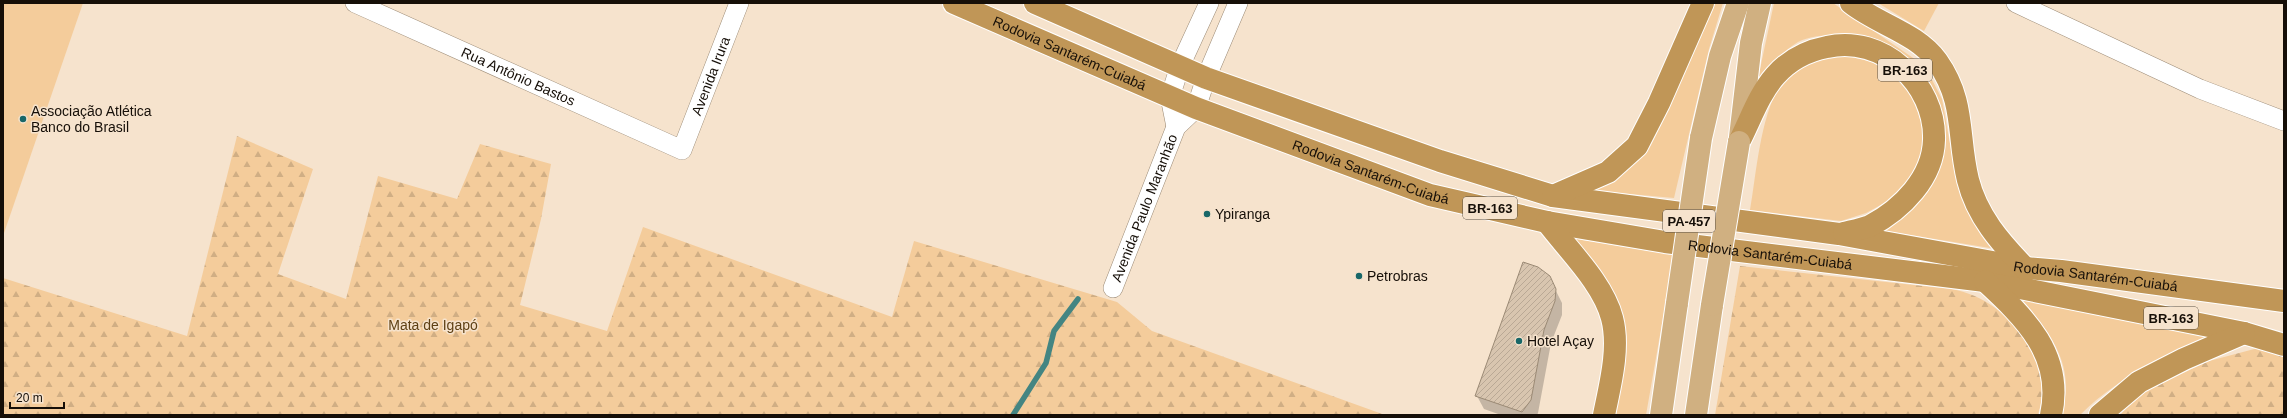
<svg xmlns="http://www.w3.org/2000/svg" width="2287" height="418" font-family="Helvetica,sans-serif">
<defs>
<pattern id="forest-firs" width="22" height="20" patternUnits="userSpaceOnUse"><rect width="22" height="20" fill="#f4cc9b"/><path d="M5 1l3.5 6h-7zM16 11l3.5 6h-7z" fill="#d0ae84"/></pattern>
<pattern id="building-hatch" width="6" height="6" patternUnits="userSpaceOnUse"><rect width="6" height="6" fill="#d8c5af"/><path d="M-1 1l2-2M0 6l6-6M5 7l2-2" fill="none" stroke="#b9a895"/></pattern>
</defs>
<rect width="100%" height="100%" fill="#f6e3cd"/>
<g fill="#f4cc9b">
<path d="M3,3H83L3,236Z"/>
<path d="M1711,3H1723L1709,49L1674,198L1585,190L1611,179Z"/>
<path d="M1774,3H1833L1919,62L1930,76L1942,99L1957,183L1977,228L1996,249L1886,231C1906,213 1932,193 1940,167C1942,159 1946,148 1946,140C1946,133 1942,124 1941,117C1929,67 1888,33 1836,35C1825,35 1809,36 1798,42C1779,53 1769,70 1756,88Z"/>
<path d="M1878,3H1939L1924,31Z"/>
<path d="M1844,55L1872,62L1892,73L1913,98L1923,128L1922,157L1910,181L1888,201L1866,213L1841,221L1750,210C1757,172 1761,95 1793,70C1808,58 1826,57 1844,55Z"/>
<path d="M1558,236L1674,255L1646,415H1604L1612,317Z"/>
<path d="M2019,296L2233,330C2177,350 2123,372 2080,415H2062C2063,406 2066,396 2066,387C2066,351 2042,323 2019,296Z"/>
</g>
<g fill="url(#forest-firs)">
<path d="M237,136L313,169L278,274L346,299L378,176L457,199L480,144L551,164L541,219L520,305L607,331L643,227L892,317L914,241L1117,302L1152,331L1385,415H3V278L187,336Z"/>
<path d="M1740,266L1951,289C1984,295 2008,314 2027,341C2031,346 2037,352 2040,358C2047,377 2043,397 2038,415H1715Z"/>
<path d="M2258,348L2284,353V415H2120L2142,392L2209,361Z"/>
</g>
<path fill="#0003" d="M1549,277L1562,303V315L1551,343L1538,413L1537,415H1501L1484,409L1477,396Z"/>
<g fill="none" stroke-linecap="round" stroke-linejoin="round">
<path stroke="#448582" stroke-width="5.5" d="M1013,415L1046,363L1054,331L1078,299"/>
</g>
<path fill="url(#building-hatch)" stroke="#9b8a75" d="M1523,262L1538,267L1550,276L1556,289L1555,301L1544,330L1531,400L1522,412L1475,396Z"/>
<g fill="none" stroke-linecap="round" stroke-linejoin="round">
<g stroke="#9c8b76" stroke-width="20">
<g id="minor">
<path id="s1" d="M355,3L682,150L739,3"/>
<path d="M2016,3L2200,89L2284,121"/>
<path d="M1176,127L1170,97L1180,66L1209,3"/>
<path id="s2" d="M1113,288L1176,127L1196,108L1206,78L1238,3"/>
</g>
</g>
<g stroke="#fff" stroke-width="24">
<g id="primary">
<path d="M1740,137L1751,43L1760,3"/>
<path d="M1701,138L1720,56L1738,3"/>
<path d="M1661,415L1677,303"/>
<path d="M1696,415L1712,305"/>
</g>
</g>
<g stroke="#fff" stroke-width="24">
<g id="trunk">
<path id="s3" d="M954,3L1196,108L1430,195L1547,222L1665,242L1985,281L2244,333L2284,345"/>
<path id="s4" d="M1035,3L1206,78L1440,161L1553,196L1839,234L2025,268L2061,271L2284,301"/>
<path d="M1851,3C1877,24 1917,33 1937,61C1966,102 1957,136 1968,180C1977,216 2000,242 2025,268"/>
<path d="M1739,142C1750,121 1759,94 1775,76C1789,60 1806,51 1827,47C1882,34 1936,84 1934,140C1933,178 1902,209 1870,226C1862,229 1852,231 1844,233"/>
<path d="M1553,196L1608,172L1637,146L1659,103L1703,3"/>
<path d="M1547,222C1568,250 1603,283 1612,318C1620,348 1610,385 1604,415"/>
<path d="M1985,281C2025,318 2064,355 2051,415"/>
<path d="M2100,415L2139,382L2184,359L2244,333"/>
</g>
</g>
<use href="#minor" stroke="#fff" stroke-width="19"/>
<use href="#primary" stroke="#d0b081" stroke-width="22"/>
<use href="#trunk" stroke="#c09657" stroke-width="22"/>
<g stroke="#fff" stroke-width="24" stroke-linecap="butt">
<g id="primary-bridge">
<path d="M1677,303L1701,138"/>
<path d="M1712,305L1739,142"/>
</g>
</g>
<use href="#primary-bridge" stroke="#d0b081" stroke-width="22"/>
</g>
<g fill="#186768" stroke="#f6e3cd" stroke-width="1.5">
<circle cx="23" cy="119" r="4"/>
<circle cx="1207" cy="214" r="4"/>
<circle cx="1359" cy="276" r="4"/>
<circle cx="1519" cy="341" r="4"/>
</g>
<g text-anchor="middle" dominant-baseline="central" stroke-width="3" stroke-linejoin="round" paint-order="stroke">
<g fill="#f6e3cd" stroke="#594f43" stroke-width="1">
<rect x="1878" y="59" width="54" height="22" rx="3"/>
<rect x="1463" y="197" width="54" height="22" rx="3"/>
<rect x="1663" y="210" width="52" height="22" rx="3"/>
<rect x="2144" y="307" width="54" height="22" rx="3"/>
</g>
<g font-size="13" font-weight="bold" fill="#160f08">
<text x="1905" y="70">BR-163</text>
<text x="1490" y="208">BR-163</text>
<text x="1689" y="221">PA-457</text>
<text x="2171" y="318">BR-163</text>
</g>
<g font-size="14" fill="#160f08" stroke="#f6e3cd">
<text stroke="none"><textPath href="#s3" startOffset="126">Rodovia Santarém-Cuiabá</textPath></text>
<text stroke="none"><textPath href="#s1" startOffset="179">Rua Antônio Bastos</textPath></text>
<text stroke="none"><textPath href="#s1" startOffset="438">Avenida Irura</textPath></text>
<text stroke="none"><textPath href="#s3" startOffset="450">Rodovia Santarém-Cuiabá</textPath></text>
<text stroke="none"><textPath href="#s2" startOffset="86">Avenida Paulo Maranhão</textPath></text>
<text stroke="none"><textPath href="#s3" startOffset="859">Rodovia Santarém-Cuiabá</textPath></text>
<text stroke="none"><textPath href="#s4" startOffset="1102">Rodovia Santarém-Cuiabá</textPath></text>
</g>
<g font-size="14" fill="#160f08" stroke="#f6e3cd" text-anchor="start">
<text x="31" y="111">Associação Atlética<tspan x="31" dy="16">Banco do Brasil</tspan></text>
<text x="1215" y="214">Ypiranga</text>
<text x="1367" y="276">Petrobras</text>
<text x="1527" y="341">Hotel Açay</text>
</g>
<g font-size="14" fill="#5f4115" stroke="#f6e3cd">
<text x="433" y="325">Mata de Igapó</text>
</g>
</g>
<rect width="2287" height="418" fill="none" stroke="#160f08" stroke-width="8"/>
<path d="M10 402v6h54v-6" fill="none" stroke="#160f08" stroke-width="2"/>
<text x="16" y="402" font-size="12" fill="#160f08" stroke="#f6e3cd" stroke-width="3" paint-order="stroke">20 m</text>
</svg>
